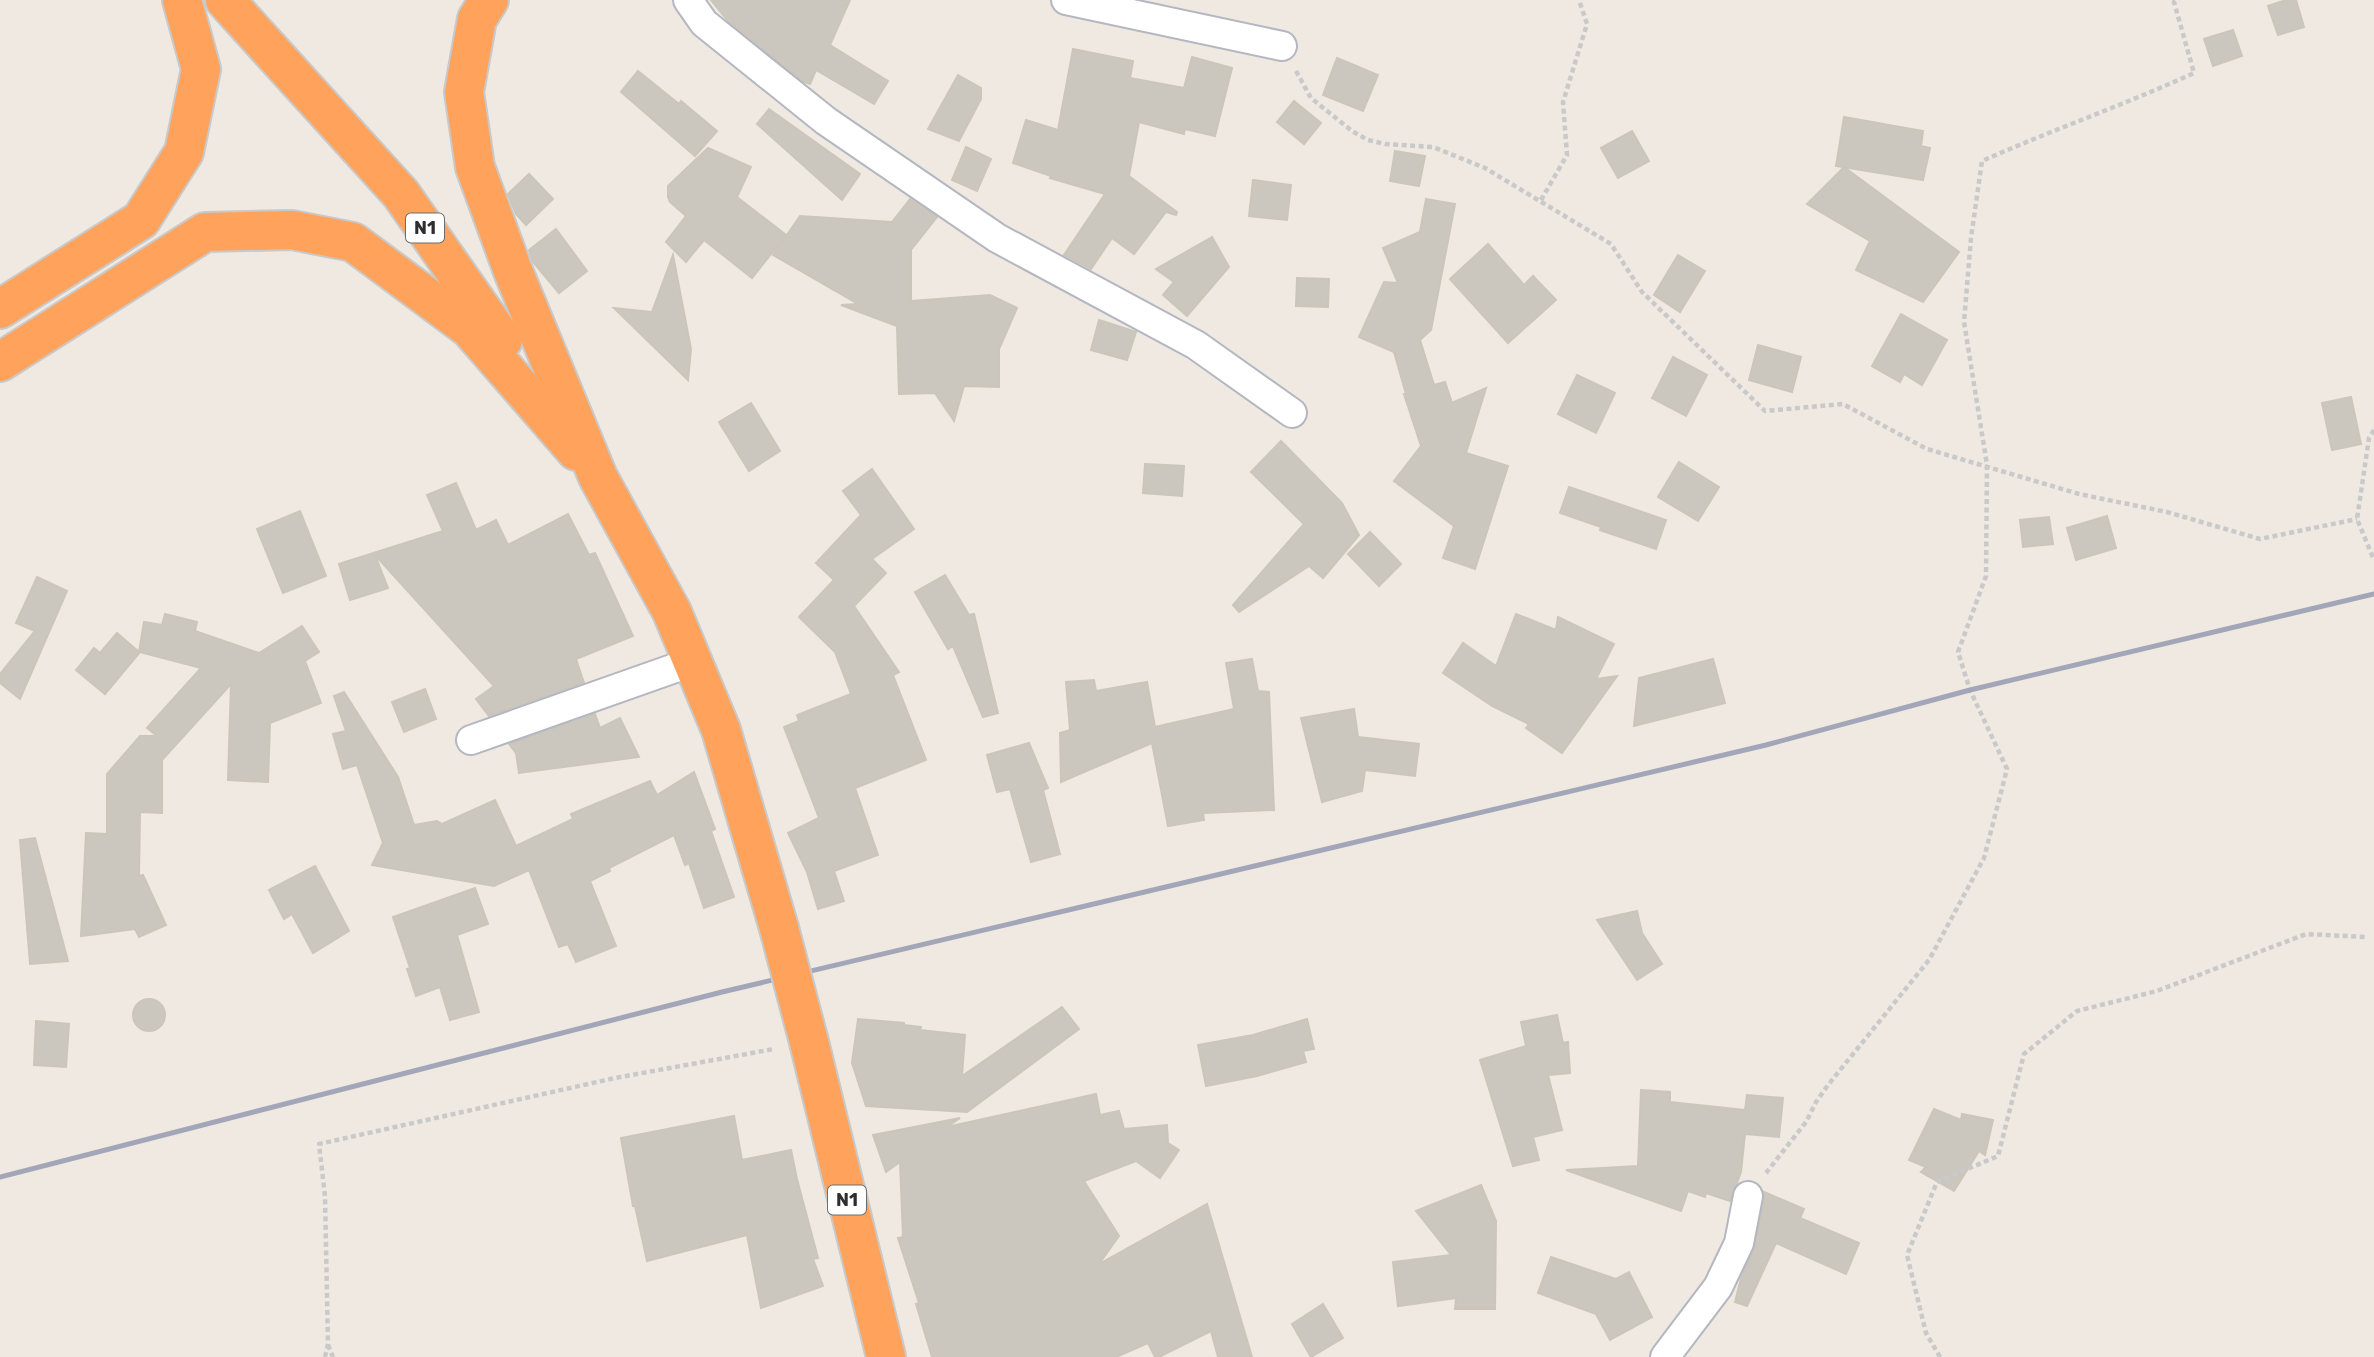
<svg xmlns="http://www.w3.org/2000/svg" width="2374" height="1357" font-family="Rubik,sans-serif">
<rect width="100%" height="100%" fill="#efe9e1"/>
<g fill="#cbc7bf" stroke="#cbc5ba" stroke-width="2">
<path d="M711,0H850L830,45L888,81L874,104L816,70L810,84L802,81L728,21Z"/>
<path d="M2286,0H2296L2304,27L2278,35L2268,6Z"/>
<path d="M2233,30L2242,56L2213,66L2204,39Z"/>
<path d="M1073,49L1133,61L1130,78L1184,88L1192,57L1232,68L1215,136L1185,129L1184,134L1139,122L1129,176L1177,212L1176,215L1166,212L1134,254L1112,238L1091,269L1064,255L1105,194L1050,178L1051,176L1013,163L1026,120L1058,130Z"/>
<path d="M1337,58L1378,75L1363,111L1323,95Z"/>
<path d="M638,71L679,104L681,101L717,131L695,156L621,92Z"/>
<path d="M958,75L981,88V99L959,141L928,129Z"/>
<path d="M1294,101L1321,123L1304,144L1277,122Z"/>
<path d="M769,109L860,174L842,200L757,124Z"/>
<path d="M1844,117L1923,131L1921,146L1930,148L1923,180L1836,166Z"/>
<path d="M1632,131L1649,161L1618,178L1601,148Z"/>
<path d="M966,147L991,159L977,191L952,180Z"/>
<path d="M708,148L751,167L737,197L786,235L752,278L704,240L686,262L666,242L686,216L670,202L668,197V186Z"/>
<path d="M1395,151L1425,156L1419,186L1390,181Z"/>
<path d="M1844,167L1959,252L1923,302L1856,270L1870,241L1807,204Z"/>
<path d="M529,174L553,199L526,225L516,214L508,194Z"/>
<path d="M1253,180L1291,185L1287,220L1249,216Z"/>
<path d="M910,199L937,217L911,250V301L990,295L1017,308L999,349V387L964,386L954,421L935,393L899,394L897,326L841,305L858,304L773,255L800,216L892,222Z"/>
<path d="M1426,199L1455,204L1431,330L1420,340L1434,385L1445,382L1452,403L1486,388L1466,453L1508,466L1475,569L1443,558L1454,526L1394,481L1421,446L1404,394H1406L1394,352L1359,337L1384,282L1398,283L1383,248L1420,232Z"/>
<path d="M556,229L587,271L559,293L533,262L529,250Z"/>
<path d="M1212,237L1229,267L1187,316L1163,295L1174,282L1156,269Z"/>
<path d="M1488,244L1524,285L1533,276L1556,300L1508,343L1450,279Z"/>
<path d="M673,255L691,349L688,380L614,308L652,312Z"/>
<path d="M1678,255L1705,271L1680,312L1654,295Z"/>
<path d="M1297,278L1329,279L1328,307L1296,306Z"/>
<path d="M1901,314L1947,340L1922,385L1904,374L1900,382L1872,366Z"/>
<path d="M1099,320L1136,332L1127,360L1091,350Z"/>
<path d="M1758,345L1801,357L1792,392L1749,380Z"/>
<path d="M1673,357L1707,375L1686,416L1652,398Z"/>
<path d="M1577,375L1615,393L1596,433L1558,414Z"/>
<path d="M2351,397L2361,444L2332,450L2322,403Z"/>
<path d="M751,403L780,451L749,471L719,422Z"/>
<path d="M1281,441L1342,503L1359,535L1323,578L1309,566L1239,612L1233,605L1304,524L1251,472Z"/>
<path d="M1679,462L1719,487L1698,521L1658,497Z"/>
<path d="M1145,464L1184,466L1182,496L1143,493Z"/>
<path d="M872,469L914,529L872,559L886,573L854,606L899,672L893,675L926,760L855,788L878,855L834,871L844,901L818,909L807,872L788,833L819,818L784,727L799,721L797,715L851,694L835,652L799,617L834,580L816,563L861,515L843,491Z"/>
<path d="M456,483L476,530L496,520L508,545L568,514L589,555L595,553L633,636L576,659L584,683L489,716L476,699L494,686L375,555L388,588L350,600L339,564L443,531L427,495Z"/>
<path d="M1569,487L1666,520L1656,549L1600,530L1601,527L1560,513Z"/>
<path d="M300,511L326,576L283,593L257,529Z"/>
<path d="M2107,516L2116,548L2076,560L2067,528Z"/>
<path d="M2049,517L2053,544L2023,547L2020,520Z"/>
<path d="M1370,532L1401,564L1379,586L1348,554Z"/>
<path d="M945,575L969,615L974,614L998,713L983,717L953,646L948,649L915,592Z"/>
<path d="M37,577L67,591L20,699L0,683V674L35,631L16,623Z"/>
<path d="M165,614L197,622L195,631L259,653L302,626L319,652L305,661L321,703L270,723L268,782L228,780L231,684L162,760V813L140,812L139,876L143,875L166,925L139,937L135,929L81,936L86,833L107,834V774L140,736H157L147,728L201,668L140,652L105,694L76,670L94,648L100,653L117,633L139,652L144,622L162,625Z"/>
<path d="M1516,614L1556,630L1558,617L1614,644L1596,679L1617,676L1562,753L1526,728L1529,724L1492,706L1443,673L1463,643L1496,666Z"/>
<path d="M1252,659L1258,691L1269,692L1274,810L1203,813L1204,820L1168,826L1152,743L1061,782L1060,733L1070,730L1066,682L1094,680L1096,691L1147,682L1155,727L1234,709L1226,663Z"/>
<path d="M1713,659L1725,703L1634,726L1639,678Z"/>
<path d="M425,689L436,719L404,732L392,702Z"/>
<path d="M344,692L398,777L414,825L437,821L442,824L495,800L516,846L573,819L571,814L650,781L657,795L694,772L715,829L711,831L734,897L704,908L689,863L685,865L674,835L609,868L610,871L590,881L616,946L576,962L568,944L559,947L529,870L494,886L372,865L383,843L357,765L343,769L333,734L346,731L334,696Z"/>
<path d="M1354,709L1358,737L1419,744L1415,776L1365,770L1362,791L1322,802L1301,718Z"/>
<path d="M595,714L600,728L620,718L639,757L519,773L516,753L509,744Z"/>
<path d="M1029,743L1048,788L1043,790L1060,854L1031,862L1010,789L997,792L987,755Z"/>
<path d="M35,838L68,961L30,964L20,840Z"/>
<path d="M315,866L349,931L313,953L292,914L284,919L269,890Z"/>
<path d="M475,888L488,924L457,935L479,1012L450,1020L440,987L416,996L407,969L410,968L393,917Z"/>
<path d="M1637,911L1642,933L1662,964L1637,980L1597,920Z"/>
<circle cx="149" cy="1015" r="16"/>
<path d="M1062,1007L1079,1029L967,1112L866,1106L852,1063L858,1019L904,1023V1025L921,1027L920,1030L965,1035L962,1076Z"/>
<path d="M1557,1015L1563,1043L1568,1042L1570,1073L1548,1075L1562,1130L1533,1137L1539,1160L1513,1166L1480,1060L1526,1046L1521,1022Z"/>
<path d="M1307,1019L1314,1049L1303,1051L1306,1062L1257,1076L1206,1086L1198,1045L1253,1035Z"/>
<path d="M36,1021L69,1024L66,1067L34,1065Z"/>
<path d="M1641,1090L1670,1092V1102L1745,1110L1747,1095L1783,1098L1779,1137L1745,1134L1741,1172L1730,1201L1706,1193L1705,1197L1688,1191L1681,1211L1566,1170L1638,1166Z"/>
<path d="M1096,1094L1100,1115L1119,1111L1124,1129L1167,1125L1168,1143L1179,1150L1160,1178L1136,1161L1084,1181L1119,1236L1099,1264L1207,1204L1252,1357H1218L1211,1331L1159,1357H1155L1148,1343L1116,1357H932L916,1304L919,1303L898,1238L903,1237L900,1162L886,1172L873,1135L960,1118L947,1127Z"/>
<path d="M1934,1109L1961,1120L1962,1114L1993,1120L1985,1155L1979,1151L1954,1191L1921,1172L1926,1167L1909,1160Z"/>
<path d="M734,1116L742,1160L791,1150L797,1179L818,1258L813,1259L823,1286L761,1308L747,1235L647,1261L635,1206H633L621,1138Z"/>
<path d="M1481,1185L1496,1221L1495,1309H1455L1456,1298L1398,1306L1393,1262L1451,1255L1416,1211Z"/>
<path d="M1764,1192L1804,1209L1800,1218L1859,1243L1846,1274L1776,1243L1747,1306L1735,1302L1741,1278L1755,1246Z"/>
<path d="M1551,1257L1616,1279L1629,1272L1652,1317L1610,1340L1596,1314L1538,1293Z"/>
<path d="M1323,1304L1343,1338L1311,1357L1292,1324Z"/>
</g>
<g fill="none" stroke-linecap="round" stroke-linejoin="round">
<g stroke="#b4b7c1" stroke-width="32">
<g id="street">
<path d="M688,0L704,23L826,121L997,238L1196,345L1292,413"/>
<path d="M1066,0L1282,46"/>
<path d="M471,740L692,662"/>
<path d="M1665,1357L1718,1287L1739,1243L1748,1196"/>
</g>
</g>
<g stroke="#c9c9c9" stroke-width="42">
<g id="highway">
<path d="M225,0L401,194L503,340"/>
<path d="M489,0L477,19L464,92L475,167L513,271L598,477L672,612L721,730L779,928"/>
<path d="M0,309L141,220L184,152L201,69L182,0"/>
<path d="M0,362L205,232L292,230L353,242L470,329L576,451"/>
<path d="M809,1042L886,1357"/>
</g>
</g>
<g stroke="#c9c9c9" stroke-width="4.5" stroke-dasharray="5 3.5" stroke-linecap="butt">
<path d="M1296,71L1311,98L1352,131L1368,140L1385,144L1433,147L1485,168L1611,244L1642,292L1765,411L1843,404L1927,449L2079,494L2167,512L2260,539L2357,519"/>
<path d="M1541,200L1567,155L1563,102L1587,24L1579,0"/>
<path d="M2374,430L2369,438L2357,519L2374,560"/>
<path d="M1766,1173L1806,1122L1816,1102L1828,1085L1929,960L1984,858L2007,769L1970,690L1958,652L1986,576L1987,465L1964,322L1971,238L1982,161C2052,130 2124,105 2194,73L2174,2L2179,0"/>
<path d="M328,1345L333,1357"/>
<path d="M325,1357L328,1344L325,1196L319,1144L615,1078L774,1049"/>
<path d="M1940,1357L1926,1333L1907,1255L1937,1182L1998,1156L2024,1054L2077,1011L2157,991L2306,934L2365,937"/>
</g>
<use href="#street" stroke="#fff" stroke-width="28"/>
<use href="#highway" stroke="#ffa35c" stroke-width="38"/>
<path stroke="#a3a6b8" stroke-width="5" d="M0,1177L722,992L1766,745L1970,690L2374,594"/>
<g stroke="#c9c9c9" stroke-width="42" stroke-linecap="butt">
<path id="highway-bridge" d="M779,928L809,1042"/>
</g>
<use href="#highway-bridge" stroke="#ffa35c" stroke-width="38"/>
</g>
<g text-anchor="middle" dominant-baseline="central" stroke-width="5" stroke-linejoin="round" paint-order="stroke">
<g fill="#fff" stroke="#6d6d6d" stroke-width="2">
<rect x="406" y="213.5" width="38" height="29" rx="5"/>
<rect x="828" y="1185.5" width="38" height="29" rx="5"/>
</g>
<g font-size="18" font-weight="bold" fill="#2e2e2e">
<text x="425" y="228">N1</text>
<text x="847" y="1200">N1</text>
</g>
</g>
</svg>
